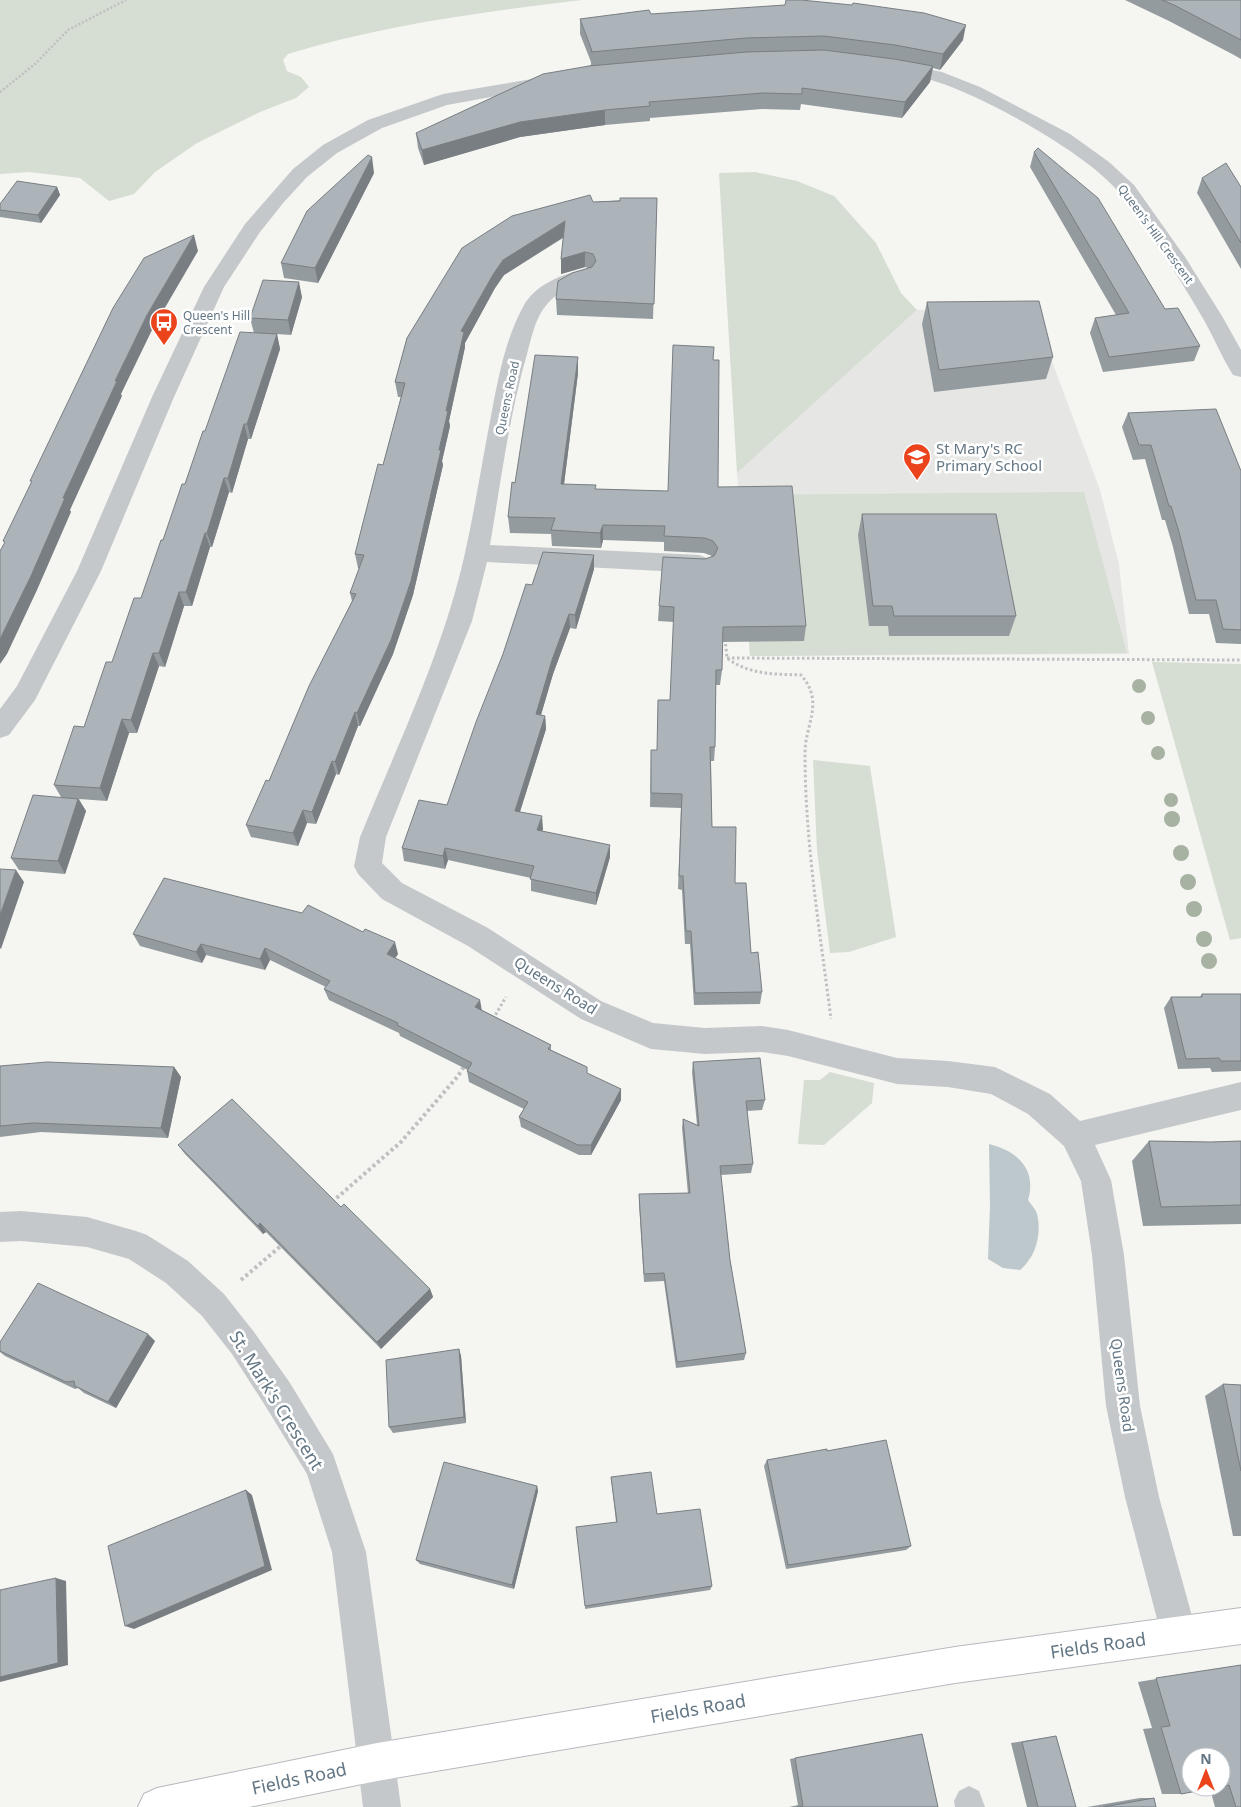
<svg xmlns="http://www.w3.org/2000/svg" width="1241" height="1807" font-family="'Noto Sans',sans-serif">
<rect width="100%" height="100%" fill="#f5f5f1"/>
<path fill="#e6e7e5" d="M1032,308L1100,490L1119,565L1129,654L750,656L737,473L917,310Z"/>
<g fill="#d6ddd2" fill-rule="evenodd">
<path d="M0,0H582C482,12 384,25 288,54L283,60L287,71L301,77L309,87L296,98L260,112L197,143L155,172L134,194L109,201L80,178L29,172L0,174Z"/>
<path d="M755,172L797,181L834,196L876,243L901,293L917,310L737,473L719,173Z"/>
<path d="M1084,492L1127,653L750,656L739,495ZM990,535L889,636L888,626H869Z"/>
<path d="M1152,662L1241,664V938L1230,940Z"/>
<path d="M813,760L870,766L896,937L849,952L830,953L817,850Z"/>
<path d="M830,1072L874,1083L872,1103L824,1145L798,1144L804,1080H820Z"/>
</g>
<path fill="#bcc8cc" d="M989,1144C1018,1151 1037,1170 1028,1200C1031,1205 1036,1209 1037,1214C1042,1234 1036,1257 1020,1270L1003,1268L988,1259L990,1206Z"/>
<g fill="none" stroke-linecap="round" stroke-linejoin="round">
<g stroke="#b4babe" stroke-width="2">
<path id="secondary" d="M1241,1608V1644L955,1683L377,1781L249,1807H138L144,1794L157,1788L377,1743L955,1647Z"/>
</g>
<path stroke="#bec0c2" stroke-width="2.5" stroke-dasharray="2 2" stroke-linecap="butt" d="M0,92L35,64L68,30L126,0"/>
<g stroke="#bec0c2" stroke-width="3" stroke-dasharray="2.5 2.5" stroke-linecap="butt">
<path d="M725,639L727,658C749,675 775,674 801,675C825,703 805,723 805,754C805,842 820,932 831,1019"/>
<path d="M727,658L1241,660"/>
<path d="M493,1019L506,997"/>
</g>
<g stroke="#bec0c2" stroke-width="4" stroke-dasharray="3 3" stroke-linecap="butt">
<path d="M332,1202L401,1142L458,1076L465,1065"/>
<path d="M241,1280L282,1245"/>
</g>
<path fill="#c5c8cb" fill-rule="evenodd" d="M969,1786L979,1791L985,1807H955L954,1801L959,1791Z"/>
<g fill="#c5c8cb" fill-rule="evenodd">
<path d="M896,63L942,72L980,87L1070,134L1109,162L1134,185L1185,257L1222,316L1241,350V377L1233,375C1221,356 1213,335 1201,315C1177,274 1150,232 1121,195C1090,154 980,94 931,80C917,77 903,75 890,72L887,68L890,64Z"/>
<path d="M550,76L556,77L559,81L556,85L447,105L382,128L337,153L307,177L284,202L260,232L224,287L174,397L101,571L35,700L9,735L0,738V709L17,686L77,571L152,397L204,287L245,224L293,169L323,145L368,120L443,94Z"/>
<path d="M585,269L592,270L595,275L592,280C574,285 555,292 544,308C535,320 531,339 527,354C509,416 501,481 490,545L699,555L707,558L711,564L707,570L699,573L487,562L472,621L386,837L382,863L402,883L488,928L601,1001L653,1023L705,1028L762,1026L788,1030L897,1058L948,1061L995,1067L1050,1094L1080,1121L1241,1082V1110L1095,1145L1111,1180L1124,1255L1140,1406L1159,1497L1197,1634L1192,1647L1179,1652L1166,1647L1161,1634L1125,1497L1106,1406L1092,1255L1081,1181L1064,1146L1028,1114L991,1094L948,1087L897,1084L788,1056L762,1052L705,1054L651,1049L581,1019L468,946L382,899L358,874L354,866L360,837C398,744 443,652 465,553C475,508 482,462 491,416C498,379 505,340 523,307C535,284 561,275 585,269Z"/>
<path d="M21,1211L87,1217L136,1231L147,1235L188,1261L224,1294L254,1332L290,1383L333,1454L366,1552L401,1807H363L332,1552L307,1474L266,1407L232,1354L202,1316L166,1283L129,1259L87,1247L21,1241L0,1242V1212Z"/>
</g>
<use href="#secondary" fill="#fff" fill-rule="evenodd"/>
</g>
<g fill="#a7b2a2">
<circle cx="1139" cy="686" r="7"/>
<circle cx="1148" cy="718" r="7"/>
<circle cx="1158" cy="753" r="7"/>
<circle cx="1171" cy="800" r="7"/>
<circle cx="1172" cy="819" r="8"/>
<circle cx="1181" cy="853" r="8"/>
<circle cx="1188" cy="882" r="8"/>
<circle cx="1194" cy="909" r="8"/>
<circle cx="1204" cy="939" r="8"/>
<circle cx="1209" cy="961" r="8"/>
</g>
<g fill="#949b9f" fill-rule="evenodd">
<path d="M1125,0H1241V59L1234,55L1169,21Z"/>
<path d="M651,14L963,40L940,70L933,68L930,82L902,118L801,104L800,110L762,109L650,118V121L605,125L520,137L424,165L418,148L416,133L591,65V62L580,34V19Z"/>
<path d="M1034,152L1165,309L1200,346L1194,361L1103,372L1090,333L1095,318L1116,315L1030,167Z"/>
<path d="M374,173L318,283L284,278L281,263Z"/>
<path d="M1202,178L1241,187V269L1197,193Z"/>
<path d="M57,187L60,195L41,223L0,217V204Z"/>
<path d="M657,198L653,319L557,315L556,299L588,268L585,267L561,274V259L563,238L504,275L495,288L465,343V347L449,421L450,426L442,461L443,465L413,595L393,654L360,726H358L339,775L336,774L316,824L307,823L298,846L251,837L246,825L269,781L352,601L350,593L359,569L358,568L355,554L383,465L401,397H398L395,382L407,338L593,202Z"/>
<path d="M302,297L291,335L277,334L280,349L251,439H248L232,493L229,492L212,547H210L192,606H184L165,667L159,666L137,733H129L107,801L79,799L86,811L65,874L19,870L11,858L61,797L54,785L84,727L112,662L141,598L163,540L205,431L254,333L250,318Z"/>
<path d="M927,302L1053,357L1046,379L934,392L922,324Z"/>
<path d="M713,360L718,487L806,626L804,641L722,642V670L720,685H716L715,747L714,761H711L712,827L735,883L751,953L762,992L760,1004L694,1005L690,944H685L682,890L678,889L681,808L650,807L651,750H657L670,700L674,622L658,621L659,606L705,559L712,556L704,553L664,551V542L603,540L601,548L552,546L551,534L510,533L508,517L515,483L578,373L564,484L596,489L668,491Z"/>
<path d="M1128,413L1241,471V644L1216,643L1209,614H1189L1173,547L1165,520H1162L1145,459L1133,460L1122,427Z"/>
<path d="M862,514L1016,616L1009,636H889L888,626H869L858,535Z"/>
<path d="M594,555V569L576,629L570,628L553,674L541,715L545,716L546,729L520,812L543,829L542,831L610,857L596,905L531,891V878L448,860L445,869L404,861L402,848L447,805L532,585Z"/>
<path d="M133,934L398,954L395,958L482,1010L551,1045V1050L587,1067V1074L621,1089V1100L591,1155H579L521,1127L519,1117L524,1109L469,1082L467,1071L468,1070L400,1036L399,1033L329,1000L324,989L326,987L270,960L265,970L206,955L202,963L140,946Z"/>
<path d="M1202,994H1241V1071L1212,1072L1210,1068L1178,1069L1164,1008L1171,997H1200Z"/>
<path d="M693,1062L765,1100L762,1110L747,1111L753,1164L751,1173L721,1175L730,1260L746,1353L744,1360L676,1368L664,1281L644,1282L639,1203V1194H688L682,1128L683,1119L697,1125L692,1072Z"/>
<path d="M0,1066L174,1067L181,1077L168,1138L41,1132L0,1137Z"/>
<path d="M1149,1141L1211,1142L1241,1141V1224L1143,1226L1132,1161Z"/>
<path d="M178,1145L341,1207L430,1289L433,1297L381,1349L266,1232L263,1234L185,1154Z"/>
<path d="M155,1341L116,1408L84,1393L78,1388L75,1389L5,1356L0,1352V1342Z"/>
<path d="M459,1349L461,1356L466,1423L393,1433L389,1427Z"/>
<path d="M1223,1384L1241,1385V1536H1233L1205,1396Z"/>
<path d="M827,1451L911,1546L906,1550L786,1569L764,1466L767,1460Z"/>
<path d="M611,1477L657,1514L712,1586L710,1590L585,1609V1606L616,1522Z"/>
<path d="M537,1486L538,1491L514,1589L420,1564L416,1560Z"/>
<path d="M1241,1665V1807H1215L1210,1789L1181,1794H1162L1143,1729L1152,1728L1138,1682ZM1221,1757V1787H1191Z"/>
<path d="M922,1734L938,1807H789L798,1805L790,1759Z"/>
<path d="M1056,1736L1076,1807H1027L1011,1743Z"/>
<path d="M1140,1798H1154L1156,1807H1087Z"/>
</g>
<g fill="#787e82">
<path d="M966,25L963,40L940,70L943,54Z"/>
<path d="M933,66L930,82L902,118L905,102Z"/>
<path d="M605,110V125L520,137L424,165L422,150L520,122Z"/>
<path d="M372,157L374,173L318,283L315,268Z"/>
<path d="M57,187L60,195L41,223L38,215Z"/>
<path d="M565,221V236L504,275L495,288L465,343V347L449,421L450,426L442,461L443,465L413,595L393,654L360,726L357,713L439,450L461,331L494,273L503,260Z"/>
<path d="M194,235L198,251L152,330L121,394L122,396L70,510L71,512L37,590L7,654L0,664V639L115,381L147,315Z"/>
<path d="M585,252V267L561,274V259Z"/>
<path d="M299,282L302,297L291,335L288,320Z"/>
<path d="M277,334L280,349L251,439L247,424Z"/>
<path d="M578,357V373L562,500L561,484Z"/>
<path d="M244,424L248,439L232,493L228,478Z"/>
<path d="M224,478L229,492L212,547L207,533Z"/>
<path d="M603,525V540L601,548L600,533Z"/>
<path d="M205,533L210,547L192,606L186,592Z"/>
<path d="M594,555V569L576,629L575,615Z"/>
<path d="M179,592L184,606L165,667L159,653Z"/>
<path d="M569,614L570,628L553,674L537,728L536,714L552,660Z"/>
<path d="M153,653L159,666L137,733L131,720Z"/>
<path d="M355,712L358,726L339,775L335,762Z"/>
<path d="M545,716L546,729L516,824L515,811Z"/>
<path d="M122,719L129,733L107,801L100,788Z"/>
<path d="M332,761L336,774L316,824L312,812Z"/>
<path d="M78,799L86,811L65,874L58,861Z"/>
<path d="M303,810L307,823L298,846L293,833Z"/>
<path d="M542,816L543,829L538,843L537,830Z"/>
<path d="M610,845V857L596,905V893Z"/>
<path d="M445,848L448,860L445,869L443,856Z"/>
<path d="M16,870L24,882L1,949L0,948V915Z"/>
<path d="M395,942L398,954L390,966L387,954Z"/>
<path d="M201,944L206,955L202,963L196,952Z"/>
<path d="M265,948L270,960L265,970L260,959Z"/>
<path d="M480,1000L482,1011L475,1007Z"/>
<path d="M174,1067L181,1077L168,1138L161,1128Z"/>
<path d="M621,1089V1100L591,1155V1145Z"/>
<path d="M260,1223L266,1232L263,1234L258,1226Z"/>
<path d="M430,1289L433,1297L381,1349L377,1342Z"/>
<path d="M148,1334L155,1341L116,1408L108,1402Z"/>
<path d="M459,1349L461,1356L466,1423L464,1417Z"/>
<path d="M537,1486L538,1491L514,1589L512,1585Z"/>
<path d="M246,1490L252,1495L272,1570L134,1629L125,1626Z"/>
<path d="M56,1578L66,1581L68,1665L0,1682V1677Z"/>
</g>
<g fill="#acb4b9" stroke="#787e82">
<path d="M786,0H801L852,5L853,3L924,13L966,25L943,54L895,45L824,36L746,38L591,52L592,51L580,19L649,10L651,14L785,5Z"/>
<path d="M1162,0H1241V40L1174,5Z"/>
<path d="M824,50L894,59L933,66L905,102L802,88V94L763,93L649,102L650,106L605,110L520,122L422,150L416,133L543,74L589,66L746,52Z"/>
<path d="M1038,148L1098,198L1165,309L1178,308L1200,346L1109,357L1095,318L1129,313L1034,152Z"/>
<path d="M368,155L372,157L315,268L281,263L307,211Z"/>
<path d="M1226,163L1241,187V243L1202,178Z"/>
<path d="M17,181L57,187L38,215L0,210V204Z"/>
<path d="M590,195L593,202L620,201V198H657L654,304L556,299L558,281L572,273L592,267L596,261L593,254L585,252L561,259L565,221L503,260L494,273L461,331L464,332L446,411H448L439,450H441L411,581L391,640L357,713L355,712L335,762L332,761L312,812L303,810L293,833L246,825L266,780L269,781L309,686L356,594L350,593L364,555L355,554L378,464L383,465L405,383L395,382L407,338L462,248L512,216Z"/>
<path d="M194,235L147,315L115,381H117L63,498H65L31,576L0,639V551L5,542L3,541L32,481H30L113,308L144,258Z"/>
<path d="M263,280L299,282L288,320L250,318Z"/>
<path d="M1039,301L1053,357L939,370L927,302Z"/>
<path d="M240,332L277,334L247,424H244L228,478H224L207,533H205L186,592H179L159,653H153L131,720L122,719L100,788L54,785L74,726L84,727L106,662H112L134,598H141L161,540H163L182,484H185L203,431H205Z"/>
<path d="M673,345L714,347L713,360H719L718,487L792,486L806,626L723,627L722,670H716L715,747H710L712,827H736L735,883H746L751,953L758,952L762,992L695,993L691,931H686L683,876H679L682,794L651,793V750H657L658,700H670L674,607L659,606L663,557L705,559L714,556L718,548L713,541L705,538L664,536L665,526L603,525L600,533L551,530L555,518L508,517L512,482L515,483L535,355L578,357L561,484L596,485L595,489L668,491Z"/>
<path d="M1216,409L1241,471V630L1223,629L1216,600H1196L1179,532L1171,506H1169L1151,445H1139L1128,413Z"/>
<path d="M862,514H996L1016,616H894L892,606H873Z"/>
<path d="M543,552L594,555L575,615L569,614L552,660L536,714L545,716L515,811L542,816L537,830L610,845L596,893L530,879L534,866L445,848L443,856L402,848L419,800L447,805L476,722L503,654L526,584L532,585Z"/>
<path d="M33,795L78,799L58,861L11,858Z"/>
<path d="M0,869L16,870L0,915Z"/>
<path d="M164,878L302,913L308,905L363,932L365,929L395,942L387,954L480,1000L475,1007L551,1045L548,1049L587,1067V1073L621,1089L591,1145H578L519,1117L528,1102L467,1071L472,1063L397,1025L398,1023L324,989L330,981L265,948L260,959L201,944L196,952L133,934Z"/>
<path d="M1202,994H1241V1061H1221L1219,1058L1186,1059L1171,997H1202Z"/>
<path d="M760,1058L765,1100L746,1101L753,1164L720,1166L730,1260L746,1353L677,1362L664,1273L644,1274L639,1194L690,1193L683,1119L699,1126L693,1062Z"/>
<path d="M47,1062L174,1067L161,1128L33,1123L0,1126V1066Z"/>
<path d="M232,1099L341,1207L344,1204L430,1289L377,1342L260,1223L258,1226L178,1145Z"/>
<path d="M1149,1141L1211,1142L1241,1141V1205L1161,1207Z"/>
<path d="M38,1283L148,1334L108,1402L75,1386L74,1381L66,1382L0,1351V1342Z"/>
<path d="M459,1349L464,1417L389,1427L386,1360Z"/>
<path d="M1223,1384L1241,1385V1471Z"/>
<path d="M886,1440L911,1546L788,1565L767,1460L827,1449V1451Z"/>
<path d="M444,1462L537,1486L512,1585L416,1560Z"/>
<path d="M651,1472L657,1514L700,1509L712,1586L585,1606L576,1527L617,1522L611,1477Z"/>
<path d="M246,1490L265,1566L125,1626L108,1546Z"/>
<path d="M56,1578L58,1663L0,1677V1590Z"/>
<path d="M1241,1665V1807H1236L1229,1785L1221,1787V1757H1191V1787H1218L1181,1794L1161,1727L1170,1726L1156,1678Z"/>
<path d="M922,1734L938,1807H797L803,1806L795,1758Z"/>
<path d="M1056,1736L1076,1807H1038L1022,1742Z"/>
<path d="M1154,1798L1156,1807H1103Z"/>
</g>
<defs>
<g id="bus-pin" transform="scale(1.4375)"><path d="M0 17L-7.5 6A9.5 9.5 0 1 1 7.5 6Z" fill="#eb441c" stroke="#fff"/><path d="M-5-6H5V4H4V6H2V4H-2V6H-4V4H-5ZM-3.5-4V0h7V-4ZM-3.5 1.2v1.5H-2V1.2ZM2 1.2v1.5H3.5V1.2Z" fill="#fff"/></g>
<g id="school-pin" transform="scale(1.4375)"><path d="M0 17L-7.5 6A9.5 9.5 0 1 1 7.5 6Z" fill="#eb441c" stroke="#fff"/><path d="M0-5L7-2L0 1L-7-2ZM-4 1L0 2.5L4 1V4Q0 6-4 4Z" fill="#fff"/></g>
</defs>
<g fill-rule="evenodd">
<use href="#bus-pin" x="164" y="322"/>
<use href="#school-pin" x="917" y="457"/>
</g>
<g text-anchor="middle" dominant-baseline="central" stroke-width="5" stroke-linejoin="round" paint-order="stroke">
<g font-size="12" fill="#637684" stroke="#fff">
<text transform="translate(1156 234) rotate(54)">Queen's Hill Crescent</text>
<text transform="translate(507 398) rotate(-78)">Queens Road</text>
</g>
<g font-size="12" fill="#637684" stroke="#fff" text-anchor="start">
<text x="183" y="315">Queen's Hill<tspan x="183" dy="14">Crescent</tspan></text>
</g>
<g font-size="15" fill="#637684" stroke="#fff" text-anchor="start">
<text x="936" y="448">St Mary's RC<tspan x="936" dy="17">Primary School</tspan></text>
</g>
<g font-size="15" fill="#637684" stroke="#fff">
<text transform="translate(556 985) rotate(32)">Queens Road</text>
<text transform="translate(1123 1385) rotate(82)">Queens Road</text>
</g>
<g font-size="18" fill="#637684" stroke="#fff">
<text transform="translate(277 1400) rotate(58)">St. Mark's Crescent</text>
<text transform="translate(1098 1645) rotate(-8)">Fields Road</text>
<text transform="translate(698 1708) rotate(-10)">Fields Road</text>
<text transform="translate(299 1778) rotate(-12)">Fields Road</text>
</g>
</g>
<g transform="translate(1206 1772)"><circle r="24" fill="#ffffff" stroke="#c1c8ce"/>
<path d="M0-4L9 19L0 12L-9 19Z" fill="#eb441c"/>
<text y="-8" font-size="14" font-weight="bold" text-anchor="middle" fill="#637684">N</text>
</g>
</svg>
